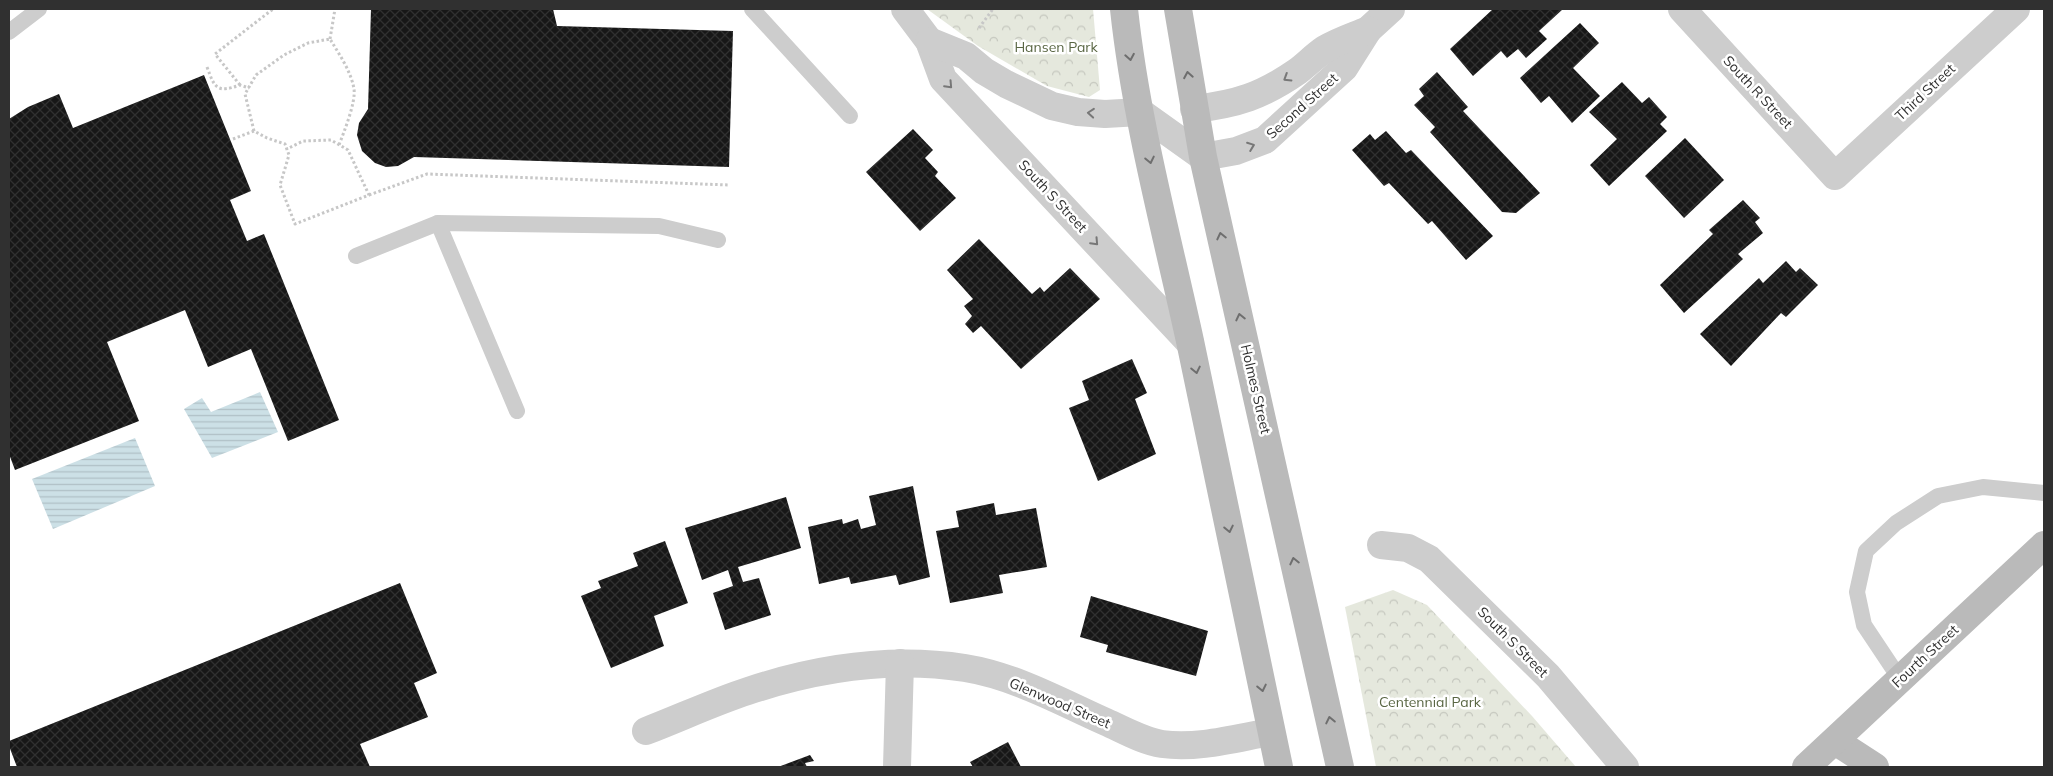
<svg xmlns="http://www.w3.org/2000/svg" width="2053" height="776" font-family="Mulish,sans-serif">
<defs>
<pattern id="forest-crowns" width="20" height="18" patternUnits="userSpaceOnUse" patternTransform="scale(1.25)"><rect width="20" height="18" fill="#e5e8dd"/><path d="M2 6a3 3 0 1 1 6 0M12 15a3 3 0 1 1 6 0" fill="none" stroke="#c5c7be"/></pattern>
<pattern id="water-rules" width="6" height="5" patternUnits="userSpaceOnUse" patternTransform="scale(1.25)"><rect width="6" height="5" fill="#cce0e6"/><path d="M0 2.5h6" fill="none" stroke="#b0c0c6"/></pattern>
<pattern id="building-cross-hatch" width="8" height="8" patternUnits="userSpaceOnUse" patternTransform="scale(1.25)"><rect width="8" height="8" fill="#171717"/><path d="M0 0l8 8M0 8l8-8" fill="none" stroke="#303030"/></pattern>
</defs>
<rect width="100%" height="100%" fill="#fff"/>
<g fill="url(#forest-crowns)">
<path d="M927,9H1093L1100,90L1089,97L1047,86L978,46Z"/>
<path d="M1393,590L1427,605L1532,716L1576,767H1376L1345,607Z"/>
</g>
<g fill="url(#water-rules)">
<path d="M260,392L278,432L212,458L184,409L202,398L211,412Z"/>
<path d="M135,438L155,486L53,529L32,479Z"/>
</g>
<g fill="url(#building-cross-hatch)">
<path d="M371,9H553L557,26L733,31L729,167L414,157L398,166L386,167L375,163L362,151L357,135L359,123L368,109Z"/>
<path d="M1493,9H1563L1539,31L1547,39L1526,58L1518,49L1507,58L1501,51L1473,76L1450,49Z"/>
<path d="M1580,23L1599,43L1573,68L1600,96L1572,123L1549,96L1541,103L1520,78Z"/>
<path d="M1437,72L1468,107L1463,111L1540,193L1516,213L1502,212L1430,132L1435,127L1414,105L1424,96L1419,89Z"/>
<path d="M204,75L251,191L230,200L247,241L264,234L339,420L288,441L251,349L208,367L185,310L107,342L139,421L15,470L9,454V119L28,107L59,94L73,128Z"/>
<path d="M1622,82L1642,103L1649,97L1667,117L1660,124L1667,131L1609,186L1590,165L1617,139L1589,112Z"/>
<path d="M913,129L933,150L925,158L938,172L935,176L956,198L920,231L866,172Z"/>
<path d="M1386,131L1406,153L1411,150L1493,236L1466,260L1432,221L1428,224L1389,183L1384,186L1352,150L1370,134L1375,140Z"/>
<path d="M1685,138L1724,180L1684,218L1645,176Z"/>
<path d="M1743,200L1760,218L1755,222L1763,233L1738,254L1743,259L1684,313L1660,285L1713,234L1709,230Z"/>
<path d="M979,239L1032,294L1040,287L1044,292L1070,268L1100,299L1021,369L981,326L973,333L965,324L972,316L964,306L973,299L947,270Z"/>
<path d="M1786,261L1796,272L1800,268L1818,285L1786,317L1781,313L1731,366L1700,334L1759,278L1763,283Z"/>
<path d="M1132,359L1147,393L1135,399L1156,454L1098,481L1069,408L1089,400L1082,381Z"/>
<path d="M913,486L930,577L899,585L896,575L851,584L849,577L819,584L808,527L842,519L843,524L858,519L861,529L876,525L869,496Z"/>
<path d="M786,497L801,548L738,567L743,582L759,578L771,615L725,630L713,593L733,586L728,570L702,580L685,528Z"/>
<path d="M994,503L996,515L1036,508L1047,567L999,575L1003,593L950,603L936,531L959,527L956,511Z"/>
<path d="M665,541L688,603L654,616L664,646L611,668L581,596L601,588L598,581L638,566L633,553Z"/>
<path d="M400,583L437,673L414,683L428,717L360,744L370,767H17L9,746V741Z"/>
<path d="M1091,596L1208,631L1196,676L1106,652L1108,645L1080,637Z"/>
<path d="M1008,742L1021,767H973L970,762Z"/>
<path d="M810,755L814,761L805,763L807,767H778Z"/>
</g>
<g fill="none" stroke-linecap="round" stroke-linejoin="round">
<g stroke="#c7c7c7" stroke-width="3" stroke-dasharray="2.5 2.5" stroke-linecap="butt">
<path d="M979,28L993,9"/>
<path d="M330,39L335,9"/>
<path d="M207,67C215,89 217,93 240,85L249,88"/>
<path d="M240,85L215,54L273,9"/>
<path d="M254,131L245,94L256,75L284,55L308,43L330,39C339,54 351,71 354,89C356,102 344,132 339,145"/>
<path d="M233,139L254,131L267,138L285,144L289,155L280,185L295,224L369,195L348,150L331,140L303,141L287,149"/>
<path d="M369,195L427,174L729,185"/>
</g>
<g stroke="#cdcdcd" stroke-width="16">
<path d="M752,9L850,116"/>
<path d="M9,32L39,9"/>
<path d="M438,223L517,411"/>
<path d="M356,256L438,223L659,226L718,240"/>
<path d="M1900,679L1864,625L1857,592L1866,551L1896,523L1938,496L1983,487L2044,493"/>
</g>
<g stroke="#cdcdcd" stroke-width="28">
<path d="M905,9L929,41L943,79L1190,343"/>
<path d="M1682,9L1835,176L2016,9"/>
<path d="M929,41L966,56L984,71L1006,84L1052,106L1078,112L1105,114L1140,112L1203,157L1236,151L1265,140L1344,68L1368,30L1391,9"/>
<path d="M1194,109C1237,104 1262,96 1298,71C1307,64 1316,55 1325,49C1338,41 1354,36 1368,30"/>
<path d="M1381,545L1408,548L1429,559L1548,676L1625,767"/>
<path d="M646,731C680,718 714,702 748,691C817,668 893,657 965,668C1015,676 1061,702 1106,722C1124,730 1143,741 1162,744C1198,749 1236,738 1271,732"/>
<path d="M897,767L900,663"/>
</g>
<g stroke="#bababa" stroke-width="28">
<path d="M1124,9C1136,121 1166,231 1190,341C1221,483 1248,625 1279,767"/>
<path d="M1178,9L1203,157L1340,767"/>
<path d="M1835,741L1875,767"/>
<path d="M1806,767L2044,545"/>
</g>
</g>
<defs><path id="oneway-chevron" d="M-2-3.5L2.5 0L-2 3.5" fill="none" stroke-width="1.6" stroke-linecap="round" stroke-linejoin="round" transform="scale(1.25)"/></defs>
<g stroke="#6e6e6e">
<use href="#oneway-chevron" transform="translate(1130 57) rotate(80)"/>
<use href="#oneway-chevron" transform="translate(1188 75) rotate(-100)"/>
<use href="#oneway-chevron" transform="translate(1150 160) rotate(78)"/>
<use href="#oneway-chevron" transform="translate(1221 236) rotate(-103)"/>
<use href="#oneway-chevron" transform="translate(1240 317) rotate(-103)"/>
<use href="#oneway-chevron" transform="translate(1196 370) rotate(78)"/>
<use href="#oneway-chevron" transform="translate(1229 529) rotate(78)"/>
<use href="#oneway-chevron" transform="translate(1294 561) rotate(-103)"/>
<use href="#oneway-chevron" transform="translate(1262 688) rotate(78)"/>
<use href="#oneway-chevron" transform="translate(1330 720) rotate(-102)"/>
</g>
<g stroke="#777">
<use href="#oneway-chevron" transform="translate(1287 78) rotate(148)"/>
<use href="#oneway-chevron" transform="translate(949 85) rotate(47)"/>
<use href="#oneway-chevron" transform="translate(1091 113) rotate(-175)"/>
<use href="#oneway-chevron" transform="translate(1251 146) rotate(-21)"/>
<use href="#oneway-chevron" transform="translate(1095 242) rotate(47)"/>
</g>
<g text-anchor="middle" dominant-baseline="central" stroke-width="5" stroke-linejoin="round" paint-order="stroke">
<g font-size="14" fill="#596643" stroke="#fff">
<text x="1056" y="47">Hansen Park</text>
<text x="1430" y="702">Centennial Park</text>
</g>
<g font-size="14" fill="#303030" stroke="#fff">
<text transform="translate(1758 92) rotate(47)">South R Street</text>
<text transform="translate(1925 92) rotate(-43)">Third Street</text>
<text transform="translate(1302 106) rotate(-42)">Second Street</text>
<text transform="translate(1053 196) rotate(47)">South S Street</text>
<text transform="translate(1256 389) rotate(77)">Holmes Street</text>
<text transform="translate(1513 642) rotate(45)">South S Street</text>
<text transform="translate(1925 656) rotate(-43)">Fourth Street</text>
<text transform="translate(1060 703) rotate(23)">Glenwood Street</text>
</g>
</g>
<rect width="2053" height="776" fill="none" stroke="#303030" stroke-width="20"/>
</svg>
